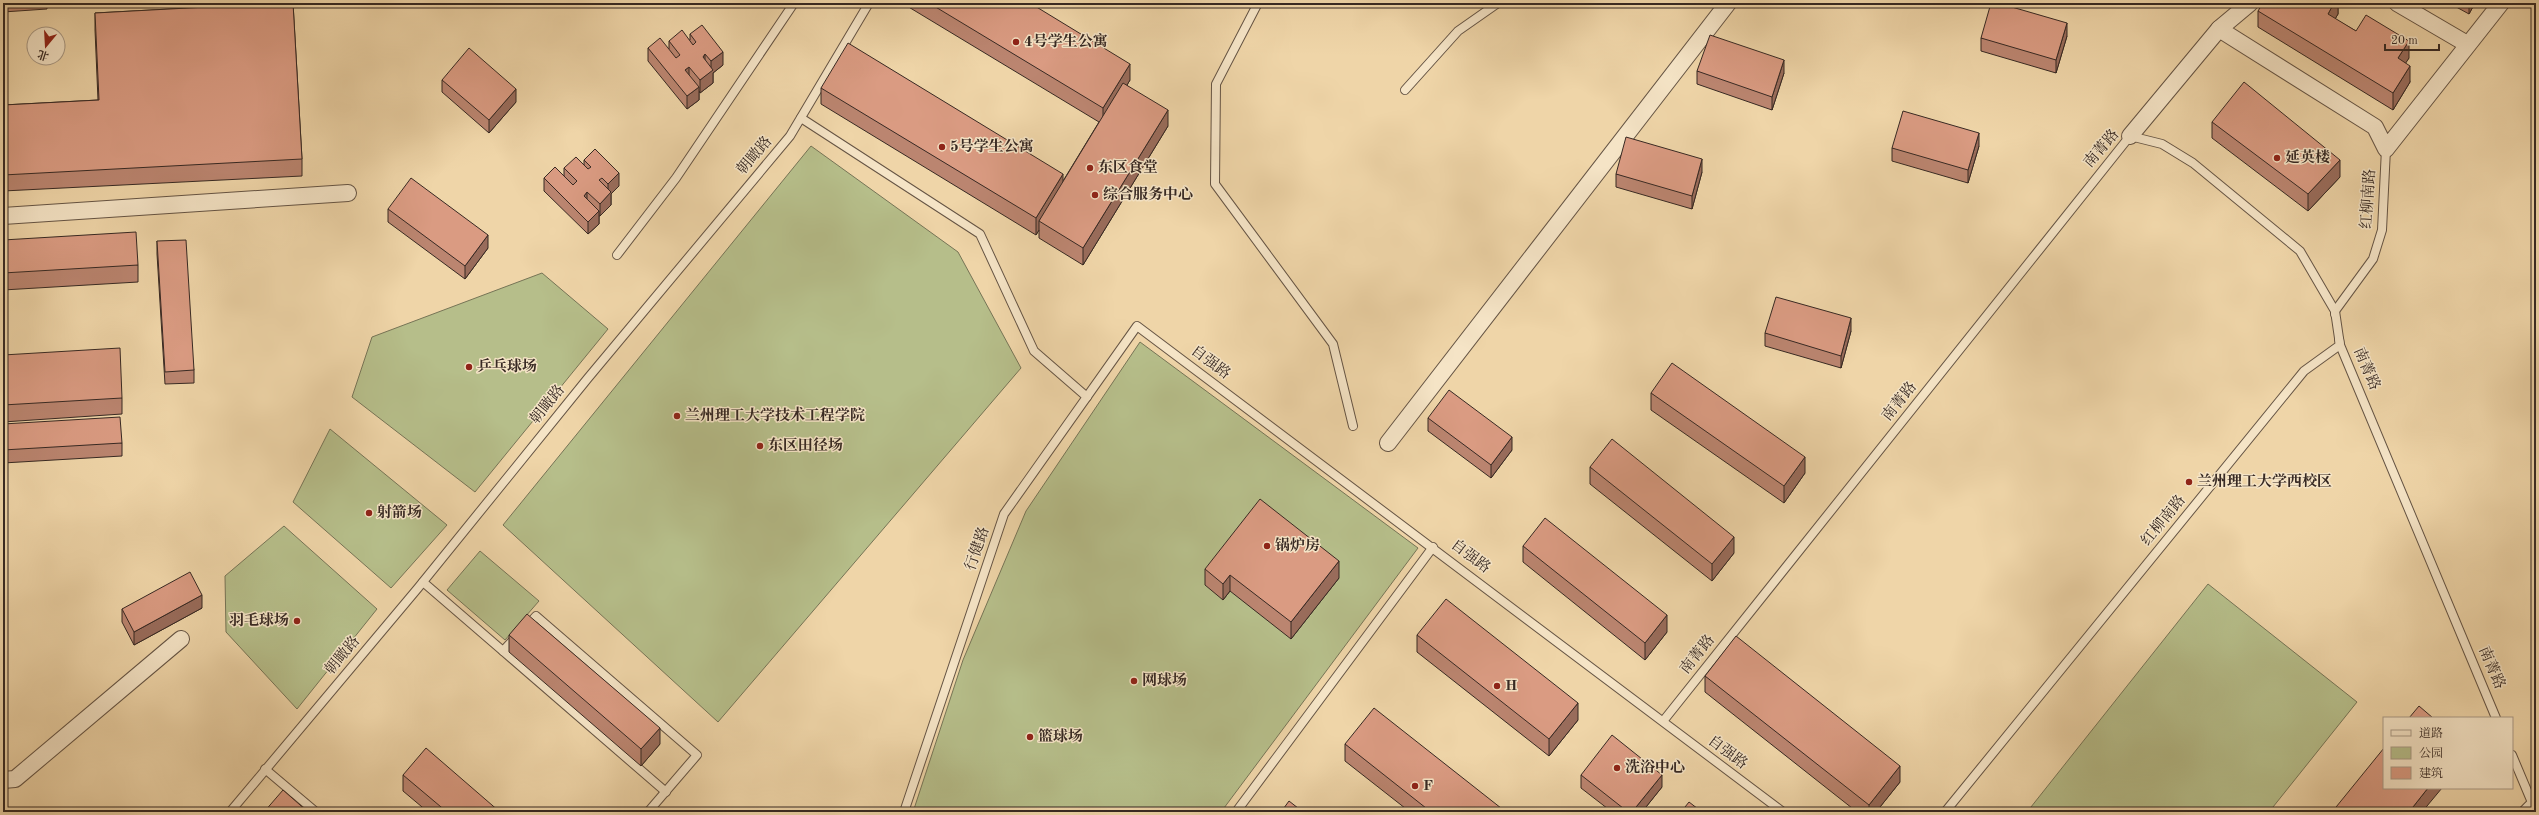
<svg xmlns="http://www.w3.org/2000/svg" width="2539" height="815" font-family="'Old Standard TT','Noto Serif SC',serif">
<rect width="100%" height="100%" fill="#efd5a8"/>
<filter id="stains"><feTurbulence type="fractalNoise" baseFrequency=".005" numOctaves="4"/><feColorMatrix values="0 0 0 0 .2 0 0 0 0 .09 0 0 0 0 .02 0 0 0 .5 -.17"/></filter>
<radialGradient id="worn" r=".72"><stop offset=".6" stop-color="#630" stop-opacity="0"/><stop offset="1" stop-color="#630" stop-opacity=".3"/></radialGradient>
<g fill="#b6be8a" stroke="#767456">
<path d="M811,146L958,252L1021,368L718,722L503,525Z"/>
<path d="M542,273L608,329L475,492L352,397L372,337Z"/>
<path d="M1140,342L1418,548L1221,812H913L963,660L1026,511Z"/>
<path d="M330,429L447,525L391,588L293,502Z"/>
<path d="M284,526L377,609L297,709L226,632L225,576Z"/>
<path d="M480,551L539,601L505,640L447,590Z"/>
<path d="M2208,584L2357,702L2269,812H2027Z"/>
</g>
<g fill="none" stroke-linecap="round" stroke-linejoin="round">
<g stroke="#655444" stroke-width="10">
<g id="service">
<path d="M1258,3L1216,84L1215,184L1333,344L1353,426"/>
<path d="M1405,90L1458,31L1498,3"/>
<path d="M801,118L980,234L1034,351L1087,397"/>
<path d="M617,255L676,178L794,3"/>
<path d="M2335,314V311L2373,259L2382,230L2386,149"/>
<path d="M423,582L503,651L516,637"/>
<path d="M527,626L536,616L697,755L648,812"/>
<path d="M503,651L666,792"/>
<path d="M1664,720L2130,136L2162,144L2193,163L2300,251L2335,311L2340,345L2496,718"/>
<path d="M2512,755L2536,812"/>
<path d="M265,769L316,812"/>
<path d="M230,812L418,588L588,378L790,136L869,3"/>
<path d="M904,812L1004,514L1137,326L1783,812"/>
<path d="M1236,812L1433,547"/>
<path d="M1945,812L2304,371L2340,345L2339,339"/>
<path d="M2522,812L2532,802"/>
</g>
</g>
<g stroke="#655444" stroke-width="18">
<g id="minor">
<path d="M2250,3L2219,29L2375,127L2386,149L2501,3"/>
<path d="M2397,3L2467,44"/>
<path d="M2130,136L2219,29"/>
<path d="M3,216L348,193"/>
<path d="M1388,443L1728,3"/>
<path d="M3,780L15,779L181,639"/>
</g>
</g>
<use href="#service" stroke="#f5e4c6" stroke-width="8"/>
<use href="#minor" stroke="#f5e4c6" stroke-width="16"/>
</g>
<g fill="#bb8570" stroke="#372923">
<path d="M3,3H47V9L3,12Z"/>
<path d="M243,3H293L302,159V176L3,191V105L98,100L95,30V13L243,5Z"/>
<path d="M902,3H1030L1130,80L1127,85L1168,126L1083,265L1039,238V230L1036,235L821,104V88L1063,181L1099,122Z"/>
<path d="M2338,3V14L2335,19L2356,31L2409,58L2405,63L2410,82L2393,110L2258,27V11Z"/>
<path d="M2449,3H2475L2469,14Z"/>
<path d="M690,34L723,65L713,73V83L700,93L699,91V100L687,109L648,61V48L669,49V41L690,40Z"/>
<path d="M2067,36L2056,73L1981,51V38Z"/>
<path d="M1697,71L1784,73L1772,110L1697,84Z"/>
<path d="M442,80L516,102L489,133L442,92Z"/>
<path d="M2212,122L2340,177L2308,211L2212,138Z"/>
<path d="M1979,146L1968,183L1892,161V148Z"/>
<path d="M584,160L619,186L611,194V205L600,216H599V224L588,234L544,191V178L564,176V168L584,165Z"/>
<path d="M1702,172L1692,209L1616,187V174Z"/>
<path d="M388,209L488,248L465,279L388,222Z"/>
<path d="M3,240L138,265V282L3,290Z"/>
<path d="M157,241L194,370V383L165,384L157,254Z"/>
<path d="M1851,331L1841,368L1765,346V333Z"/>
<path d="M3,355L122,398V414L3,422Z"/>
<path d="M1651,393L1805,473L1784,503L1651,410Z"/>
<path d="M1428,418L1512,450L1491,478L1428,431Z"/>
<path d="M3,424L122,443V456L3,463Z"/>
<path d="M1590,467L1734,553L1712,581L1590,484Z"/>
<path d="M1523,546L1667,632L1645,660L1523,562Z"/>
<path d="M1205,569L1339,578L1291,639L1230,591L1223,600L1205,585Z"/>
<path d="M202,608L134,645L122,622V609Z"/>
<path d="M509,635L660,744L641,766L509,652Z"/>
<path d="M1417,635L1578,720L1549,756L1417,652Z"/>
<path d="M1705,676L1900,782L1876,812H1857L1705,692Z"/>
<path d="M1345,744L1506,812H1410L1345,761Z"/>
<path d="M403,775L500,812H428L403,791Z"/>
<path d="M1581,775L1662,787L1642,812H1612L1581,788Z"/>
</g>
<g fill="#996c5b" stroke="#372923">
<path d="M2334,3H2338V14L2328,31V14Z"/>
<path d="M2469,3H2475L2469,14Z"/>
<path d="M2067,23V36L2056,73V60Z"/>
<path d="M2409,41V58L2398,75V58Z"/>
<path d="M723,52V65L713,73V83L700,93V80L711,71V61Z"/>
<path d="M705,54V67L703,57Z"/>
<path d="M1784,60V73L1772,110V97Z"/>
<path d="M1130,64V80L1103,125V108Z"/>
<path d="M2410,66V82L2393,110V93Z"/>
<path d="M689,67V80L685,70Z"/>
<path d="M699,87V100L687,109V96Z"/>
<path d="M516,89V102L489,133V120Z"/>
<path d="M1168,110V126L1083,265V248Z"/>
<path d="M1979,133V146L1968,183V170Z"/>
<path d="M1702,159V172L1692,209V196Z"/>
<path d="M2340,160V177L2308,211V194Z"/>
<path d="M619,173V186L611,194V205L600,216V204L608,195V184Z"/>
<path d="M1063,174V190L1039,221V230L1036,235V218Z"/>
<path d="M587,192V205L584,196Z"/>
<path d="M599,211V224L588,234V222Z"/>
<path d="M488,235V248L465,279V266Z"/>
<path d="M1851,318V331L1841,368V356Z"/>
<path d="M1512,437V450L1491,478V465Z"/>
<path d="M1805,457V473L1784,503V486Z"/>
<path d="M1734,537V553L1712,581V564Z"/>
<path d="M1339,561V578L1291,639V622Z"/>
<path d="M1230,575V591L1223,600V584Z"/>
<path d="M202,595V608L134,645V632Z"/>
<path d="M1667,615V632L1645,660V643Z"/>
<path d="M1578,703V720L1549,756V739Z"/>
<path d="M660,728V744L641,766V749Z"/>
<path d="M1900,766V782L1876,812H1869V805Z"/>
<path d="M1662,775V787L1642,812H1632Z"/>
<path d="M2428,788H2442L2422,812H2409Z"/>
</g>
<g fill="#da9b82" stroke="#372923">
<path d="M244,3H293L302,159L3,175V105L99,100L95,13L244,5Z"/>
<path d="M929,3H1030L1130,64L1103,108Z"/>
<path d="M1991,3H1998L2067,23L2056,60L1981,38Z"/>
<path d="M2263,3H2334L2328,14L2356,31L2366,15L2409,41L2398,58L2410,66L2393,93L2258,11Z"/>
<path d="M702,25L723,52L711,61L705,54L703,57L713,70L700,80L689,67L685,70L699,87L687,96L648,48L660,38L676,58L680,55L669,41L682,30L693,45L696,42L690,34Z"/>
<path d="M1710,35L1784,60L1772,97L1697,71Z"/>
<path d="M848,43L1063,174L1036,218L821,88Z"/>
<path d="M469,48L516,89L489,120L442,80Z"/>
<path d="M2244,82L2340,160L2308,194L2212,122Z"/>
<path d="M1123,83L1168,110L1083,248L1039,221Z"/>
<path d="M1903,111L1979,133L1968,170L1892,148Z"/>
<path d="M1626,137L1702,159L1692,196L1616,174Z"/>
<path d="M595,149L619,173L608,184L602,178L599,180L611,192L600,204L587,192L584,196L599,211L588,222L544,178L555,167L573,185L577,181L564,168L576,157L588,169L591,167L584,160Z"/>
<path d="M411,178L488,235L465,266L388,209Z"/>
<path d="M136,232L138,265L3,273V240Z"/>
<path d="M186,240L194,370L165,372L157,241Z"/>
<path d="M1776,297L1851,318L1841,356L1765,333Z"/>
<path d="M120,348L122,398L3,405V355Z"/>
<path d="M1672,363L1805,457L1784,486L1651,393Z"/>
<path d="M1449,390L1512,437L1491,465L1428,418Z"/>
<path d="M120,417L122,443L3,450V424Z"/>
<path d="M1612,439L1734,537L1712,564L1590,467Z"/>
<path d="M1260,499L1339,561L1291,622L1230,575L1223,584L1205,569Z"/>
<path d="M1545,518L1667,615L1645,643L1523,546Z"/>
<path d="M190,572L202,595L134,632L122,609Z"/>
<path d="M1446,599L1578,703L1549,739L1417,635Z"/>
<path d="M527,614L660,728L641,749L509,635Z"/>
<path d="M1736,636L1900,766L1869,805L1705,676Z"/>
<path d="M2419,706L2433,718H2409Z"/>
<path d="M1374,708L1506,812H1431L1345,744Z"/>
<path d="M1612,735L1662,775L1632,812H1628L1581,775Z"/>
<path d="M426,748L500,812H447L403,775Z"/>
<path d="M2384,748V788H2428L2409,812H2332Z"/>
<path d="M283,790L308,812H264Z"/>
<path d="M1289,801L1303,812H1281Z"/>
<path d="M1689,802L1702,812H1681Z"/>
</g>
<g fill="#8f2418" stroke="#f5e4c6" stroke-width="1.5">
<circle cx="1016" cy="42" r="4"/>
<circle cx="942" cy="147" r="4"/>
<circle cx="2277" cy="158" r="4"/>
<circle cx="1090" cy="168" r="4"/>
<circle cx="1095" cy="195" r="4"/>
<circle cx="469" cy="367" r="4"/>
<circle cx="677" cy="416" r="4"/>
<circle cx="760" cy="446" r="4"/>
<circle cx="2189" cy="482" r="4"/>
<circle cx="369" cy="513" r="4"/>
<circle cx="1267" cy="546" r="4"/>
<circle cx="297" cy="621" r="4"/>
<circle cx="1134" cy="681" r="4"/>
<circle cx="1497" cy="686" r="4"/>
<circle cx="1030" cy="737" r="4"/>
<circle cx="1617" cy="768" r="4"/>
<circle cx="1415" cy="786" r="4"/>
</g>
<g text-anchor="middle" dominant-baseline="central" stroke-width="3" stroke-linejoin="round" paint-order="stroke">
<g font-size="15" font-weight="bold" fill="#372923" stroke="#f5e4c6" text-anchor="start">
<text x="1024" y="42">4号学生公寓</text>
<text x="950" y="147">5号学生公寓</text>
<text x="2285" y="158">延英楼</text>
<text x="1098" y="168">东区食堂</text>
<text x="1103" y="195">综合服务中心</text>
<text x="477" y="367">乒乓球场</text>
<text x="685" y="416">兰州理工大学技术工程学院</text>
<text x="768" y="446">东区田径场</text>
<text x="2197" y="482">兰州理工大学西校区</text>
<text x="377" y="513">射箭场</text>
<text x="1275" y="546">锅炉房</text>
<text x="289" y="621" text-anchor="end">羽毛球场</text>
<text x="1142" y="681">网球场</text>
<text x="1505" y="686">H</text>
<text x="1038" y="737">篮球场</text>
<text x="1625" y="768">洗浴中心</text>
<text x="1423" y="786">F</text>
</g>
<g font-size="15" fill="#372923" stroke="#f5e4c6">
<text transform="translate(2102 149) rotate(-49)">南菁路</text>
<text transform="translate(755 156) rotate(-49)">朝瞰路</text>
<text transform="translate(2369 199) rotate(-86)">红柳南路</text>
<text transform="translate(1210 363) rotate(37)">自强路</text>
<text transform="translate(2366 369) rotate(67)">南菁路</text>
<text transform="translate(1900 402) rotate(-51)">南菁路</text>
<text transform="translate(548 405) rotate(-51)">朝瞰路</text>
<text transform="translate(2164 521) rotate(-51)">红柳南路</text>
<text transform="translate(978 549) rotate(-71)">行健路</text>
<text transform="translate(1470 557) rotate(37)">自强路</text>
<text transform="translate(1698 655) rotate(-51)">南菁路</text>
<text transform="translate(343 656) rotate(-50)">朝瞰路</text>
<text transform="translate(2491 668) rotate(67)">南菁路</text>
<text transform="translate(1727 753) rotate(37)">自强路</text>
</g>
</g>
<rect width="2539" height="815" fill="none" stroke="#efd5a8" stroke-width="16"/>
<rect x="4" y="4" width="2531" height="807" fill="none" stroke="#372923" stroke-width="2"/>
<rect x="8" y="8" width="2523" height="799" fill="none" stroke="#372923"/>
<rect x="2383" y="717" width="130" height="72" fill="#f5e4c6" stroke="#a99985"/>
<rect x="2391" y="730" width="20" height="6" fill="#f5e4c6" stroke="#a99985"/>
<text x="2419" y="737" font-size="12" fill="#372923">道路</text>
<rect x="2391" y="747" width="20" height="12" fill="#b6be8a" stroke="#a99985"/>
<text x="2419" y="757" font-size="12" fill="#372923">公园</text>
<rect x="2391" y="767" width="20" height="12" fill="#da9b82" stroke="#a99985"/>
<text x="2419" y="777" font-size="12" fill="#372923">建筑</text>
<g transform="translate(46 46) rotate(198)"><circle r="19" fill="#f5e4c6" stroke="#a99985"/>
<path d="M0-3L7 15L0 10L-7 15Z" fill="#8f2418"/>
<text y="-6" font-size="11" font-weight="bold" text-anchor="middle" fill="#372923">北</text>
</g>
<path d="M2385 44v6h54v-6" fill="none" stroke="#372923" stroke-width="2"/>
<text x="2391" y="44" font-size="12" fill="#372923" stroke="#f5e4c6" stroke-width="3" paint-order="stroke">20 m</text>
<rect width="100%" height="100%" filter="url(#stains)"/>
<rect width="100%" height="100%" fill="url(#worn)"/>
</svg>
